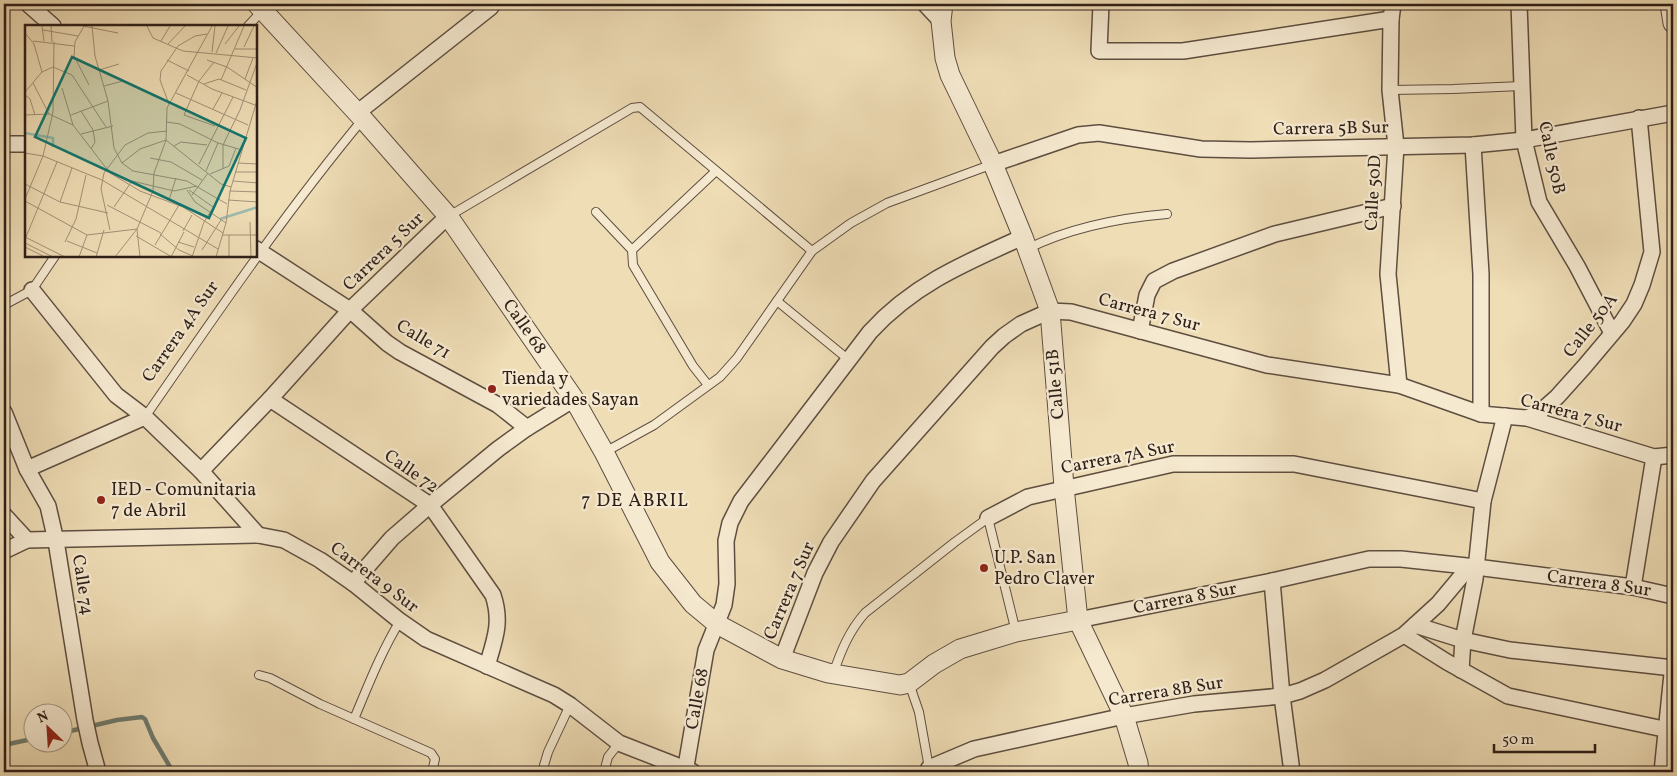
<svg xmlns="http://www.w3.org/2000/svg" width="1677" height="776" font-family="Vollkorn,serif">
<rect width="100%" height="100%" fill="#efddb6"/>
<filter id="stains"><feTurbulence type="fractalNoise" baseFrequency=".004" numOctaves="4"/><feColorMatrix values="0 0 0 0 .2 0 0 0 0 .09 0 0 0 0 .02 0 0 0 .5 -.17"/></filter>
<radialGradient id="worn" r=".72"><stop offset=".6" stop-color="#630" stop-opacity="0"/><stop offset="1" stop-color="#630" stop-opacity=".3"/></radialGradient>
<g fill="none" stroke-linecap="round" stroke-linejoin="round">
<g stroke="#6f7d71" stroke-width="4.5">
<path d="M62,733L117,720L142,717L145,719L153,738L173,772"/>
<path d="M4,745L32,739"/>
</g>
<g stroke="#5e4e40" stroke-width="10">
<g id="service">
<path d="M248,26L263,10"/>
<path d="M1390,90L1453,89L1521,86"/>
<path d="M596,212L632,250L633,265L693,366L708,385"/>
<path d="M449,216L632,108L640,107L812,251"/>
<path d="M1027,249C1071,227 1119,218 1167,214"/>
<path d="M632,250L716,171"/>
<path d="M777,301L849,360"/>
<path d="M4,305L32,290L55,256"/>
<path d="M145,417C215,316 284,214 363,119"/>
<path d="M605,452L654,425L720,377L737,358L812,251L851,223L887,203L993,164"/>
<path d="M833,674C841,651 849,631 865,613L955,542L988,518L1016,632"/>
<path d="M259,675L270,678L320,704L431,753L435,759L432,772"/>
<path d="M909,683L919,712L929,768"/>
<path d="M354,719C368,686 381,652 400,621"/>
<path d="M542,772L548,752L570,705"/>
<path d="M604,772L608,757L619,743"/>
</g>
</g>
<g stroke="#5e4e40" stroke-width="18">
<g id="minor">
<path d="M28,4L53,26"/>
<path d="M925,4L941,21"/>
<path d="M1101,4L1099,51H1183L1391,19"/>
<path d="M1393,4L1391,19L1390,90L1396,146L1388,274L1399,385"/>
<path d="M1519,4L1524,140L1539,202L1577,266L1612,333"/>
<path d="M357,113L491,7"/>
<path d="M4,144H26"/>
<path d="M1473,145L1481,274V414"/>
<path d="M993,164L1078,135L1099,133L1201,149L1251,150L1473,145L1524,140L1673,113"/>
<path d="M256,249L350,310L387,343L400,352L498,405L527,428"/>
<path d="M32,290L116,395L145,417L201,471L258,535"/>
<path d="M1140,331L1147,295L1154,281L1173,271L1275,234L1393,206"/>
<path d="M270,399L430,505L493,595C502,622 495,639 487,666"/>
<path d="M4,412L27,469L48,506L56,541L85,720L90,743L98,772"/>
<path d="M1527,418L1540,412L1557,397L1584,367L1622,322L1634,304L1642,285L1652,252L1639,118"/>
<path d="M27,469L145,417"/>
<path d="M201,471L270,399L350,310L448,216"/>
<path d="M4,515L27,540"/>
<path d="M988,518L1028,497L1173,464H1294L1483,501"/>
<path d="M4,551L27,540L258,535L284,540L320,560L353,583L400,621L426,639L554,695L570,705L619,743L693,772"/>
<path d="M1272,581L1282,696L1292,772"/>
<path d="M353,583L392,538L430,505L498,449L527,428L574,399"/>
<path d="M1633,587L1654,457"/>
<path d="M1078,620L1272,581L1369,559H1401L1476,567L1633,587L1673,596"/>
<path d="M1415,625L1463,640L1510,650L1673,668"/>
<path d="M1404,635L1447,662L1508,696L1673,731"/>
<path d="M782,659L815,573L831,542L873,481L992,347L1004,336L1021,324L1050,311L1071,312L1267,365L1399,385L1481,414L1527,418L1654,457L1673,455"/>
<path d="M1461,670L1463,640L1475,579L1483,501L1505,416"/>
<path d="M685,772L706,650L724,605L727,584L726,541L730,523L741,501L870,332C914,284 965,263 1023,237"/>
<path d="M927,772L929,768L974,749L1124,716L1194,704L1282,696L1300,691L1325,680L1404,635L1438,604L1469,567"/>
<path d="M1662,772L1673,664"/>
</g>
</g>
<g stroke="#5e4e40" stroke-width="21">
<g id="tertiary">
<path d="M257,4L363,119L448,216L574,399L604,452L660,562L693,604L717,624L782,659L828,673L900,685L909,683L934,664L960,649L1016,632L1078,620"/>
<path d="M943,4L941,21L945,58L950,75L993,164L1023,237L1050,311L1064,487L1078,620L1124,716L1138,763L1139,772"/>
<path d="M1670,4L1673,23"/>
</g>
</g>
<use href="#service" stroke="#f5e9d0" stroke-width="8"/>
<use href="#minor" stroke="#f5e9d0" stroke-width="15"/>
<use href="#tertiary" stroke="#f5e9d0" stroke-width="19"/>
</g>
<g fill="#8f2418" stroke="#f5e9d0" stroke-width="2">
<circle cx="492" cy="389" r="5"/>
<circle cx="101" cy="500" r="5"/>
<circle cx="984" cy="568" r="5"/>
</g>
<g text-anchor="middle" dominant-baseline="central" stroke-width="4.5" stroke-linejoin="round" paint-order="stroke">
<g font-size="18" fill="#2e1f18" stroke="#f5e9d0">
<text transform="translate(1331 129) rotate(-1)">Carrera 5B Sur</text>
<text transform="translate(1551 158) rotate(78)">Calle 50B</text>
<text transform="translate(1374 193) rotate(-87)">Calle 50D</text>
<text transform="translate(384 252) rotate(-44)">Carrera 5 Sur</text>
<text transform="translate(1149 313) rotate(15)">Carrera 7 Sur</text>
<text transform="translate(1591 326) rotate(-52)">Calle 50A</text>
<text transform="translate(524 327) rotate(55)">Calle 68</text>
<text transform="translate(181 332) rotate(-55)">Carrera 4A Sur</text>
<text transform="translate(423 340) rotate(31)">Calle 71</text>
<text transform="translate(1056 384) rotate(-95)">Calle 51B</text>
<text transform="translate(1571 414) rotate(15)">Carrera 7 Sur</text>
<text transform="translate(1118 458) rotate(-11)">Carrera 7A Sur</text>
<text transform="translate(411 472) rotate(35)">Calle 72</text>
<text transform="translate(374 578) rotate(37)">Carrera 9 Sur</text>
<text transform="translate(1599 584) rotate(8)">Carrera 8 Sur</text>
<text transform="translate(82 585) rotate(81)">Calle 74</text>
<text transform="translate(790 591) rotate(-67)">Carrera 7 Sur</text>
<text transform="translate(1185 599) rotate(-11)">Carrera 8 Sur</text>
<text transform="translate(1166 692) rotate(-9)">Carrera 8B Sur</text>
<text transform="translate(698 699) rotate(-80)">Calle 68</text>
</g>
<g font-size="18" fill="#2e1f18" stroke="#f5e9d0" text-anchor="start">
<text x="502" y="379">Tienda y<tspan x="502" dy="21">variedades Sayan</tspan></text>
<text x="111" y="490">IED - Comunitaria<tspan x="111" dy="21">7 de Abril</tspan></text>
<text x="994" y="558">U.P. San<tspan x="994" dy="21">Pedro Claver</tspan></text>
</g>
<g font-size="19" letter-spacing="1" fill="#2e1f18" stroke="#f5e9d0">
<text x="635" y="501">7 DE ABRIL</text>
</g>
</g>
<g transform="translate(25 25)">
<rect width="232" height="232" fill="#efddb6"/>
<path fill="none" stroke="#9abcad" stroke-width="2.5" d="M0,108L28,113V122M195,194L233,182"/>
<path fill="none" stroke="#a29177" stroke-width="1" d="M17,1L19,16M26,1L27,17M58,1L93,8M59,1L50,17L49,31L64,60M67,1L70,31L83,76L89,123L97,138L108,146L162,156L202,179M122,1L128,13L158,26L233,33M18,5L53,11M0,8L9,19L17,47M8,16L49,21M136,16L145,1M143,19L160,1M200,19L214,1M219,22L229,1M210,24H233M187,27L190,1M191,28L203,1M142,35L164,46M182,35L202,42L233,63M189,37L174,56L159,90L190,101M28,42L47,50L81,102M74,45L94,39M162,50L187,64L230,80M220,54L228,33M196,55L219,1M8,58L24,89M179,59L194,54L221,65M79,61L98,56M37,63L48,100M0,67L17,47L28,42M151,68L223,100M0,70L5,74L10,90M144,79L135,55L136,46L153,21L170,11L182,9M188,84L197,68M56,86L68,105L70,117L66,124M0,90L24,89L48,100L85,148L115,166L158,182L198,208M46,90L83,76M142,97L155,99L193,118L217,125M56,109L88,101M149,121L156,117L182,120M0,128L18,131L77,155L193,224M125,133L146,137L177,155M97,138L115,124L141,115L196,159L206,162M213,138L233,139M174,139L208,72M198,144V120L215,85L233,35M181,146L193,118M210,147H233M185,149L204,141L211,123M208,156L233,158M0,159L35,177L83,188M162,165L170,177L201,198M164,165L188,182M205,166L233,167M167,170L183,148M0,174L18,131L28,87L29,17M144,175L151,153M203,175L233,177M0,176L62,210L112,204M35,177L47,143M82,180L136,208M89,182L107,156L149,166L172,161M225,197L226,232M85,205L76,164L79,148L100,120L123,108L142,106M158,206L167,190M135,209L154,225L170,232M197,210H233M204,210V232M111,211L147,232M0,212L40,232M1,212L32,137M42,216L72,228M40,217L51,194L61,150M153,217L169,222M0,218L28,232M130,220L154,180M0,222L18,231M177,225L196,195M54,232L62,210M71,232L79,205M90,232L112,204M115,232L112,204L128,166L129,148L141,115L142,83L187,1M146,232L159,207M167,232L179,197L193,175M191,232L201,198L205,166L233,72"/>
<path fill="#0f766e" fill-opacity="0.15" stroke="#0f766e" stroke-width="2.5" d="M47,32L221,113L184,193L10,112Z"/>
<rect width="232" height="232" fill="none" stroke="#2e1f18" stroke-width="2.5"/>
</g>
<rect width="1677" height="776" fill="none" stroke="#efddb6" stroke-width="20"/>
<rect x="5" y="5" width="1667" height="766" fill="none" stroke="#2e1f18" stroke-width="2.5"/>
<rect x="10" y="10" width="1657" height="756" fill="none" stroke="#2e1f18"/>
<g transform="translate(48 728) rotate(335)"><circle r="24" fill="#f5e9d0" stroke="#a59886"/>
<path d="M0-4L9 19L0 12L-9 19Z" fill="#8f2418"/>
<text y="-8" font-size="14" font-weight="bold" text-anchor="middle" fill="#2e1f18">N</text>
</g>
<path d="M1494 744v8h101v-8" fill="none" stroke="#2e1f18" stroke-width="2.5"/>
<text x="1502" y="744" font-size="15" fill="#2e1f18" stroke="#f5e9d0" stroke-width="4" paint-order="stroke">50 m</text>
<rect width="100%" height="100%" filter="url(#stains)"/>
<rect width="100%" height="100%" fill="url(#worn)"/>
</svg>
